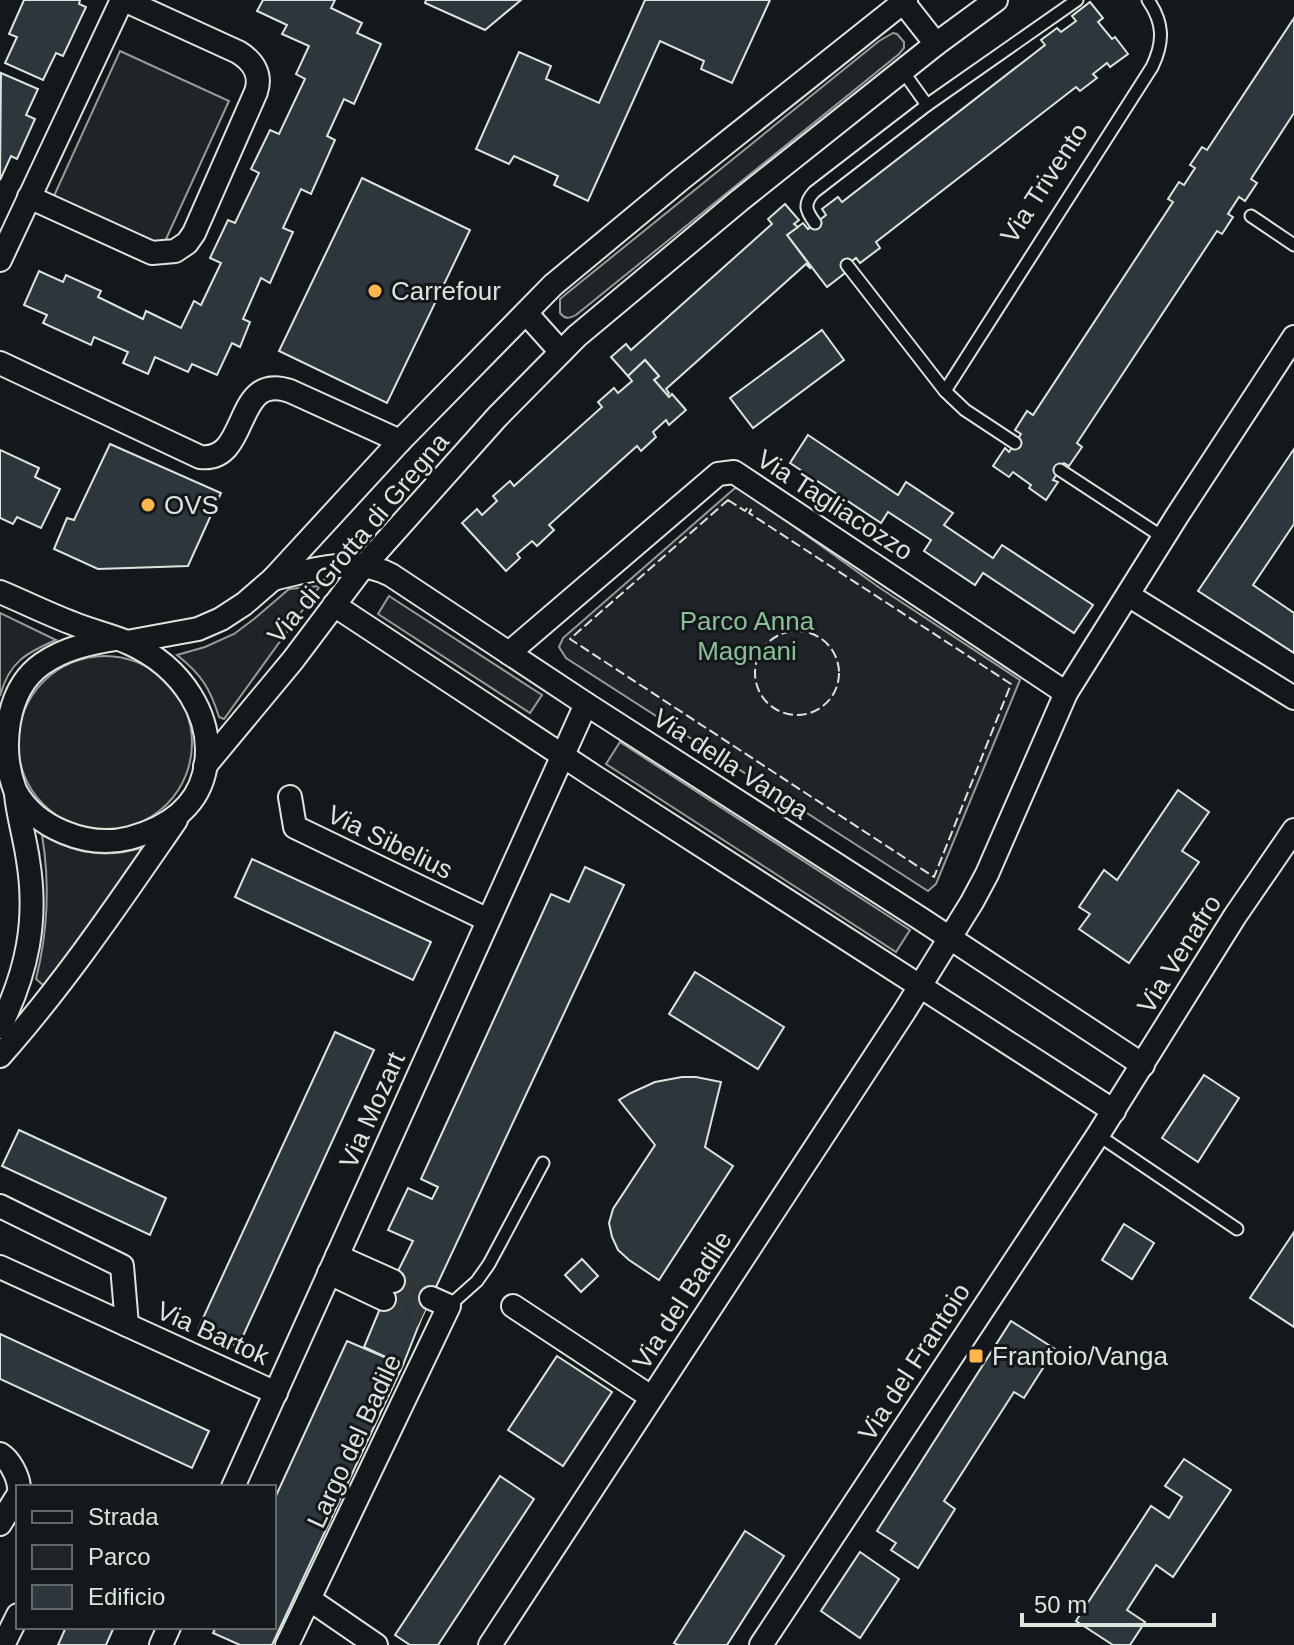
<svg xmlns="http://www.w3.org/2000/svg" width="1294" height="1645" font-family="Helvetica,sans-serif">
<rect width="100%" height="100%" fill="#14181c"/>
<g fill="#202428" stroke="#939e99" stroke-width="2">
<path d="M893,33L897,34L904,42V48L899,54L576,315C569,319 565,319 560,313V299L566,294L879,41Z"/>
<path d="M120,51L229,101L162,248L53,198Z"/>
<path d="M735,488L742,489L880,588L1020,680L936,884L928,891L566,658L559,647L563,638Z"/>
<path d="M320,586L224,719L219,717C210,688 201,674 177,655L205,647L234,634L254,619L289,589Z"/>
<path d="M389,596L542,695L530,713L378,614Z"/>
<path d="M0,613L56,640C26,653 9,662 0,696Z"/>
<circle cx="105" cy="743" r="87"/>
<path d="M620,742L910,930L896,952L606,764Z"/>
<path d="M42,835C79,855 108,859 148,846L47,983L43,985L36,979C48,931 50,883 42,835Z"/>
</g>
<g fill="#2c363c" stroke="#d8e6dc" stroke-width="2">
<path d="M24,0H80L79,4L86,7L63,56L56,53L43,80L5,63L17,37L9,34Z"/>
<path d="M263,0H335L331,8L362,23L357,33L381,44L354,104L344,99L327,136L335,140L311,194L301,189L283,228L293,232L270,283L261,278L243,319L250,322L240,347L232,343L217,375L192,364L188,372L155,357L148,374L123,363L128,352L94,337L91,345L43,323L47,315L24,305L39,271L63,282L66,275L101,291L98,297L143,319L146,311L181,328L194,301L201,305L221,263L210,258L228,220L235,223L259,173L251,169L270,130L279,134L305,79L296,74L309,46L282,34L287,25L257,11Z"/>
<path d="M426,0H521L485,30L425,3Z"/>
<path d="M645,0H770L732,83L701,69L704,61L660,41L588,201L554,185L558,176L514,156L509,164L476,149L519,52L551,66L546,79L599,103Z"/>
<path d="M1090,2L1103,18L1098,22L1112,39L1115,37L1128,54L1110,67L1107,63L1093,74L1097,78L1080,91L1076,87L876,242L880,248L860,263L856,258L842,269L845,273L827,287L787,235L803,223L808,229L826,215L822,209L838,197L842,202L1045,45L1041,40L1057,28L1061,32L1076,21L1072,16Z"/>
<path d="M1294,18V113L1251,179L1257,183L1245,201L1239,197L1228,214L1233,217L1222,234L1217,231L1077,443L1082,447L1069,466L1064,463L1053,480L1058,482L1046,500L1029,488L1031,485L1013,472L1009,477L993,466L1005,448L1009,452L1021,434L1015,430L1027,411L1033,415L1173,202L1168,199L1179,182L1184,185L1195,168L1190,165L1202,147L1207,150Z"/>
<path d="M1,73L38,89L26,115L35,119L17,159L11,156L0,180Z"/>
<path d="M362,178L470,230L387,403L279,351Z"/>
<path d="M785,204L799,220L794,224L798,227L787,235L811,267L810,268L806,264L666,389L669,393L667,395L654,380L659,376L645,360L628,376L611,357L626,344L631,350L772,224L768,219Z"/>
<path d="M822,330L844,360L753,428L730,398Z"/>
<path d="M645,360L659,376L654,380L669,397L672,394L686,410L669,425L666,420L653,432L656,437L641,451L637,446L549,525L554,530L537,546L532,541L517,554L520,558L506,571L462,523L477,509L482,515L497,501L493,496L510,481L514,486L602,407L598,402L614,388L618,393L632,381L628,376Z"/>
<path d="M808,435L898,495L906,482L953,513L944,525L993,558L1002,545L1093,605L1074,633L983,573L975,585L924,551L931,540L888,512L881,523L790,463Z"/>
<path d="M110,444L221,493L188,566L98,569L54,549L67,518L74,520Z"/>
<path d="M1294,449V524L1253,585L1294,613V653L1198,591Z"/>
<path d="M0,450L39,468L35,477L60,489L41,528L17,517L13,524L0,518Z"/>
<path d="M1178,790L1209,812L1182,851L1199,862L1129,963L1079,929L1090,914L1079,907L1104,870L1117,880Z"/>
<path d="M252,859L431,942L413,980L235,897Z"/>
<path d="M585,867L624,885L422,1317L403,1365L364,1347L384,1299L413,1241L388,1230L408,1188L432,1199L438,1187L421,1179L551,894L569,902Z"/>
<path d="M695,972L784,1027L758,1069L669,1014Z"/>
<path d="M335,1032L374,1050L238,1347L198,1329Z"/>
<path d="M1204,1075L1239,1098L1198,1162L1162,1138Z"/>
<path d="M682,1077H696L721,1082L705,1147L733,1166L659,1280L629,1260L618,1250L612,1237L609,1223L613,1209L655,1145L619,1100L631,1093L655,1082Z"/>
<path d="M19,1130L166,1198L150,1235L2,1166Z"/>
<path d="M1124,1224L1154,1243L1132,1279L1102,1260Z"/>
<path d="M1294,1232V1327L1250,1298Z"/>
<path d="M582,1259L598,1276L581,1292L565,1275Z"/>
<path d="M1011,1321L1055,1349L1024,1398L1014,1392L944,1501L955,1509L918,1568L891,1550L896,1543L877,1531Z"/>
<path d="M0,1334L209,1431L192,1468L0,1379Z"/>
<path d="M347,1341L403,1365L272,1645H240L213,1633L216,1627H274V1500Z"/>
<path d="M557,1356L612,1392L563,1466L508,1430Z"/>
<path d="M1184,1459L1231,1490L1173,1577L1156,1565L1127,1610L1145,1622L1130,1645H1113L1076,1621L1151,1506L1169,1518L1182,1497L1165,1486Z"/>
<path d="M500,1476L534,1499L438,1645H410L395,1635Z"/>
<path d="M745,1531L784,1556L727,1645H678L674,1643Z"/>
<path d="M860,1552L899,1579L860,1638L821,1611Z"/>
<path d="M66,1627H114L106,1645H58Z"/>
</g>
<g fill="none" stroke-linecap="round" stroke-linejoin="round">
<g stroke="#313739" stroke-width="22" stroke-dasharray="22 11" stroke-linecap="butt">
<path d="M393,1281L431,1298"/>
<path d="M384,1299L422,1317"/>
</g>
<g stroke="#d8e6dc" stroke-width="15">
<g id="service">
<path d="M902,70L927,105"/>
<path d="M1251,216L1294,245"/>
<path d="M815,223C806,211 803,204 814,192L927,105L1077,0"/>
<path d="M847,265L945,391L965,410L1015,443"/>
<path d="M945,391L1152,67C1164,42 1164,23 1148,0"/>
<path d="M1060,470L1164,538"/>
<path d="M1098,1135L1237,1229"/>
<path d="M449,1306L477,1281L489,1264L543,1163"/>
</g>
</g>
<g stroke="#d8e6dc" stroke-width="26">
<g id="minor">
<path d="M903,2L936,44"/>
<path d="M29,197L152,253L175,251L187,243L194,233L256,92C262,74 253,61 238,52L124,0"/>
<path d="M0,260L122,0"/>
<path d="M526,313L561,352"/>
<path d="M0,363L200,457C251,463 232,371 290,391L400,441"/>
<path d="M273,579C310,570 355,556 391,575L586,704L921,919L1143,1065"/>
<path d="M0,592C24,602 48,614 72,623C91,631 111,635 129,643C180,666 218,717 204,774C195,810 163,829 130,838C88,849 35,828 15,790C0,750 5,690 42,664C65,648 90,643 116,639"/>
<path d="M1128,595L1294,698"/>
<path d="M334,605L595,777L1114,1111"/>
<path d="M127,642L198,629L221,619L244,604L273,579L400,441L553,285L681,179L906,0"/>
<path d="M509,653L718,474L734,472L1066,693"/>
<path d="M205,766L293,660L363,567L497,417L577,336L740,200L936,44L996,0"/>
<path d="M290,797L295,827L488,920"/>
<path d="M0,1027C27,972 38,921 28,860C25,838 18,816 16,794"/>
<path d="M0,1056C65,983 120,901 176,820"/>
<path d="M0,1206L122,1266L127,1325L0,1267"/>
<path d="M337,1256L393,1281"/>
<path d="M329,1273L384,1299"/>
<path d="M513,1306L651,1397"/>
<path d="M127,1325L276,1393"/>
<path d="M0,1454C10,1460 18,1476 19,1487"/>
<path d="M233,1487L586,704"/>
<path d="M0,1524L18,1495"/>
<path d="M309,1599L376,1645"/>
<path d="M3,1645L18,1615"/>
<path d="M161,1645L169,1627"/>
<path d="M287,1645L449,1306L431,1298"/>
<path d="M490,1645L904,1012L972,902L987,874L1066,693L1177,516L1294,337"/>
<path d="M761,1645L1098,1135L1235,916L1294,830"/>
</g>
</g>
<use href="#service" stroke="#14181c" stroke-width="11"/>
<use href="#minor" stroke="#14181c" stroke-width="22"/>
<g stroke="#d8e6dc" stroke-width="2" stroke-dasharray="10 4" stroke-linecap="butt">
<path d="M728,500L745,511L748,507L751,510L749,513L1011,684L934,877L570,639Z"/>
<circle cx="797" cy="673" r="42"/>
</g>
</g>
<g fill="#ffb74d" stroke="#14181c" stroke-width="3">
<circle cx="375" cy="291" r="8"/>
<circle cx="148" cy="505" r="8"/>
<rect x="968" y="1348" width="16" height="16" rx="4"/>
</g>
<g text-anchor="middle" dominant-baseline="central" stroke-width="6" stroke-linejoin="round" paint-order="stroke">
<g font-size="26" fill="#d8e6dc" stroke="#14181c">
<text transform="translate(1044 183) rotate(-57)">Via Trivento</text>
<text transform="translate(835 505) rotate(33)">Via Tagliacozzo</text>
<text transform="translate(358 538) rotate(-50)">Via di Grotta di Gregna</text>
<text transform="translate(731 764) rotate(33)">Via della Vanga</text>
<text transform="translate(390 842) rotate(26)">Via Sibelius</text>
<text transform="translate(1179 954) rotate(-58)">Via Venafro</text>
<text transform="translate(372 1110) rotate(-66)">Via Mozart</text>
<text transform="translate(682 1300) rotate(-57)">Via del Badile</text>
<text transform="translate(213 1333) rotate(24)">Via Bartok</text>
<text transform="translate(914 1362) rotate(-57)">Via del Frantoio</text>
<text transform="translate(354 1441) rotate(-65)">Largo del Badile</text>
</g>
<g font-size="26" fill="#d8e6dc" stroke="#14181c" text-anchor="start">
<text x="391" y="291">Carrefour</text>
<text x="164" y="505">OVS</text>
<text x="992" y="1356">Frantoio/Vanga</text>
</g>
<g font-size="26" fill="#8ac095" stroke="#14181c">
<text x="747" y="621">Parco Anna<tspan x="747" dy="30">Magnani</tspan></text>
</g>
</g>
<rect x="16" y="1485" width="260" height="144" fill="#14181c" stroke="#626a69" stroke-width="2"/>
<rect x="32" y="1511" width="40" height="12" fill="#14181c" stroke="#626a69" stroke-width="2"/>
<text x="88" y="1525" font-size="24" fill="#d8e6dc">Strada</text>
<rect x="32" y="1545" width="40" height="24" fill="#202428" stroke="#626a69" stroke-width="2"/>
<text x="88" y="1565" font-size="24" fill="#d8e6dc">Parco</text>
<rect x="32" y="1585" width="40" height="24" fill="#2c363c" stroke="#626a69" stroke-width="2"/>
<text x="88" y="1605" font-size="24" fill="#d8e6dc">Edificio</text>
<path d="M1022 1613v12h192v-12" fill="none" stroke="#d8e6dc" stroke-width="4"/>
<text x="1034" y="1613" font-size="24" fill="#d8e6dc" stroke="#14181c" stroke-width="6" paint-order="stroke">50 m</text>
</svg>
